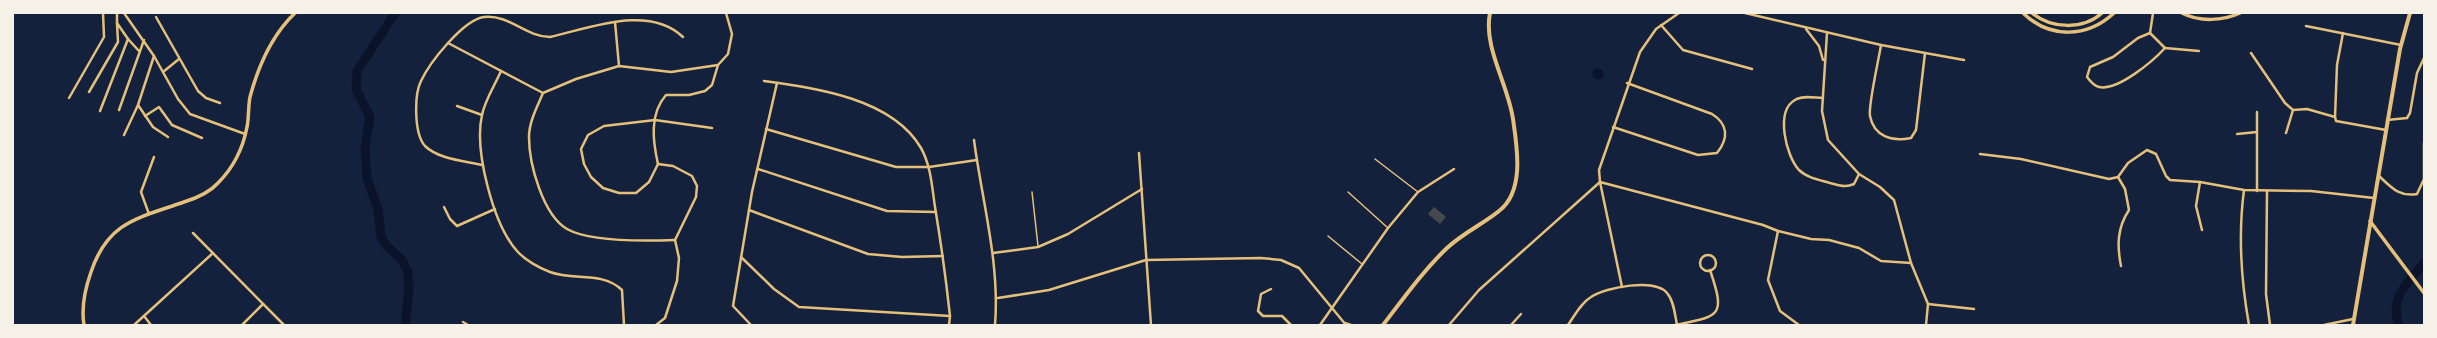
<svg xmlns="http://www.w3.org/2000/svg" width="2437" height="338" font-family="Poppins,sans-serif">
<rect width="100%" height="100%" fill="#14213d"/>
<circle fill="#0b132b" cx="1598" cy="74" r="5.5"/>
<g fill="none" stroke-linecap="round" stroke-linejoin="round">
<g stroke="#0b132b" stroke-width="9">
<path d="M395,13L357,71L356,89L370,117L365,147L367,178L378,209L381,237L387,246L402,260L408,272L409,291L405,325"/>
<path d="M2399,325C2389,297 2407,284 2424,263"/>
</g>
</g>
<path fill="#48494c" d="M1434,207L1446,217L1440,224L1428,214Z"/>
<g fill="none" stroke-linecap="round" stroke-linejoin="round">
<g stroke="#e5c07b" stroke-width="1.5">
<path d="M1375,159L1418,192"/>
<path d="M1032,192L1038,246"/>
<path d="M1348,192L1388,228"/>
<path d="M1328,236L1362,264"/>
</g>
<g stroke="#e5c07b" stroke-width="2.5">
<path d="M124,13L154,56L178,99L190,114L245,134"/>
<path d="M1745,13L1881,45L1964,60"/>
<path d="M156,17L198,91L206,98L220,103"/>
<path d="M615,22L619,66"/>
<path d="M117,23V13"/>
<path d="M1661,25L1683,50L1752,69"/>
<path d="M2306,26L2401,45"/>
<path d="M1806,29L1819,46L1823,60"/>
<path d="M1827,33L1822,111L1828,140L1859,174L1880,187L1894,200L1911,263L1928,304L1926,325"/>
<path d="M2150,33L2165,48C2153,61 2118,91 2099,87C2094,86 2090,81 2087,77L2090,67L2113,57L2138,38Z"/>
<path d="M2150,33L2153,13"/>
<path d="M2343,33L2337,65L2335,117L2336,121L2386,130"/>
<path d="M448,43L543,93"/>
<path d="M1881,45C1879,58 1868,106 1870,116C1874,137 1893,142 1911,138L1916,130L1925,53"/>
<path d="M2165,48L2199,51"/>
<path d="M2251,53L2285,103L2293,110"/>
<path d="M501,71C495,85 485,100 482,115C474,150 493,224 517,251C525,260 539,268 550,272C574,281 602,271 622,290L624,325"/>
<path d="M163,72L179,59"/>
<path d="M764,81C815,88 892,98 921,148C931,166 932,187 935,207C941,243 946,279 950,316L949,325"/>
<path d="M89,92L118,42L117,23L128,39"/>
<path d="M69,98L104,37L103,13"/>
<path d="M1823,98C1815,98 1802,95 1795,100C1775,111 1786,156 1799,170C1807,178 1820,180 1830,183C1839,185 1845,188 1854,184L1859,174"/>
<path d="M138,105L153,127L168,137"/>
<path d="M457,106L482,115"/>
<path d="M119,110L144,40"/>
<path d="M100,111L128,39L139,51"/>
<path d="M2257,112V191"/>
<path d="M145,116L159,107L172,125L202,138"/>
<path d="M2387,120L2407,118L2410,113L2417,73L2424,58"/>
<path d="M1613,127L1698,155L1717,153C1729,138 1728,124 1712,114L1627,83"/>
<path d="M766,129L896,167H929L977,160"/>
<path d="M2286,133L2293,110L2307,109L2335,117"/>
<path d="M2237,134L2257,132"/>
<path d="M124,135L138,105L154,56"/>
<path d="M974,140C982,201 1000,263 995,325"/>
<path d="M2424,143V178"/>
<path d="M1139,153L1151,325"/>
<path d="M1980,154L2021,159L2109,179L2118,177"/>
<path d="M658,164L649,182L636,193H619L603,188L591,177L584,164L581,149L588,135L604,126L655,120L712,128"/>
<path d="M658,164C653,142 649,114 666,95H689L705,91L712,85L718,65L728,54L732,34L726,13"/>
<path d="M482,165C465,161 438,159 425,146C414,134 414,95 421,81C430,62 463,20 484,17C509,14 526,37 550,37C590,28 649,4 683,37"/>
<path d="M758,169L887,211L936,212"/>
<path d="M2379,176C2392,188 2399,197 2417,194L2424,179"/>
<path d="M2200,182L2196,206L2202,230"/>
<path d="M2244,190C2238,235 2241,280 2249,325"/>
<path d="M2267,191L2266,294L2270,325"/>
<path d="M444,207L450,219L457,226L495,209"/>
<path d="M749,210L868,254L902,257L943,256"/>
<path d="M149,214L141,192L154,157"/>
<path d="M1778,231L1768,280L1780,311L1799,325"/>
<path d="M193,233L284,325"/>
<path d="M675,240C649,241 590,242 567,229C543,215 529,164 529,137C529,122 537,107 543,93L576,79L619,66L671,72L718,65"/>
<path d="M993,253L1038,247L1068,234L1142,189"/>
<circle cx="1708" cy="263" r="8"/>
<path d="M741,257L774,289L799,307L950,316"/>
<path d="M2121,266C2117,246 2117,228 2129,210L2125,189L2118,177L2128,163L2147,150L2156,154L2166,176L2170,180L2200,182L2244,190L2311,191L2374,198"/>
<path d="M1622,287L1600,182L1763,225L1778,231L1811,239L1829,240L1859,248L1881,261L1911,263"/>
<path d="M1271,289L1261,294L1258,311L1263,316H1282L1291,325"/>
<path d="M998,298L1049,290L1146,260L1261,258L1281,260L1299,268L1346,325"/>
<path d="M1928,304L1974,309"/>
<path d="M144,316L151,325"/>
<path d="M463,322L468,325"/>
<path d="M1345,323L1351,325"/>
<path d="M134,325L213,253"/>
<path d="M242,325L263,304"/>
<path d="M656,325L665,318L677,281L679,258L675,240L696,197L697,186L692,176L673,166L658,164"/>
<path d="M751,325L733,306L752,192L777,83"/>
<path d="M1320,325L1388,228L1418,192L1454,169"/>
<path d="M1449,325L1479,290L1600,182L1599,170L1640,52L1656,29L1679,13"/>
<path d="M1511,325L1521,314"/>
<path d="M1568,325C1575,315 1581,303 1591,297C1606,287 1655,278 1667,293C1674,301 1675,315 1677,325"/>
<path d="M1675,325C1720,316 1726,317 1710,270"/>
<path d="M2324,325L2353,319"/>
</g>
<g stroke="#e5c07b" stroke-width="3.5">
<path d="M2023,13C2050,39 2087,38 2114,13"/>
<path d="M2032,13C2052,29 2083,30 2102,13"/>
<path d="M2182,13C2199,22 2223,21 2240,13"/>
<path d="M2370,221L2424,293"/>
<path d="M84,325C81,307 85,289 91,272C108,221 139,218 184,202C197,198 209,193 218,183C233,168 243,148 247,127C249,118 248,107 250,97C258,67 272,35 295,13"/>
</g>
<g stroke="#e5c07b" stroke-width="4">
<path d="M1383,325C1403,299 1423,271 1447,248C1463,233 1483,224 1499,211C1525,191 1517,147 1513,119C1508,84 1483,47 1490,13"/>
<path d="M2353,325L2400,49L2410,13"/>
</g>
</g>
<rect width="2437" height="338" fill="none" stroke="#f6f1e7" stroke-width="28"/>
</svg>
